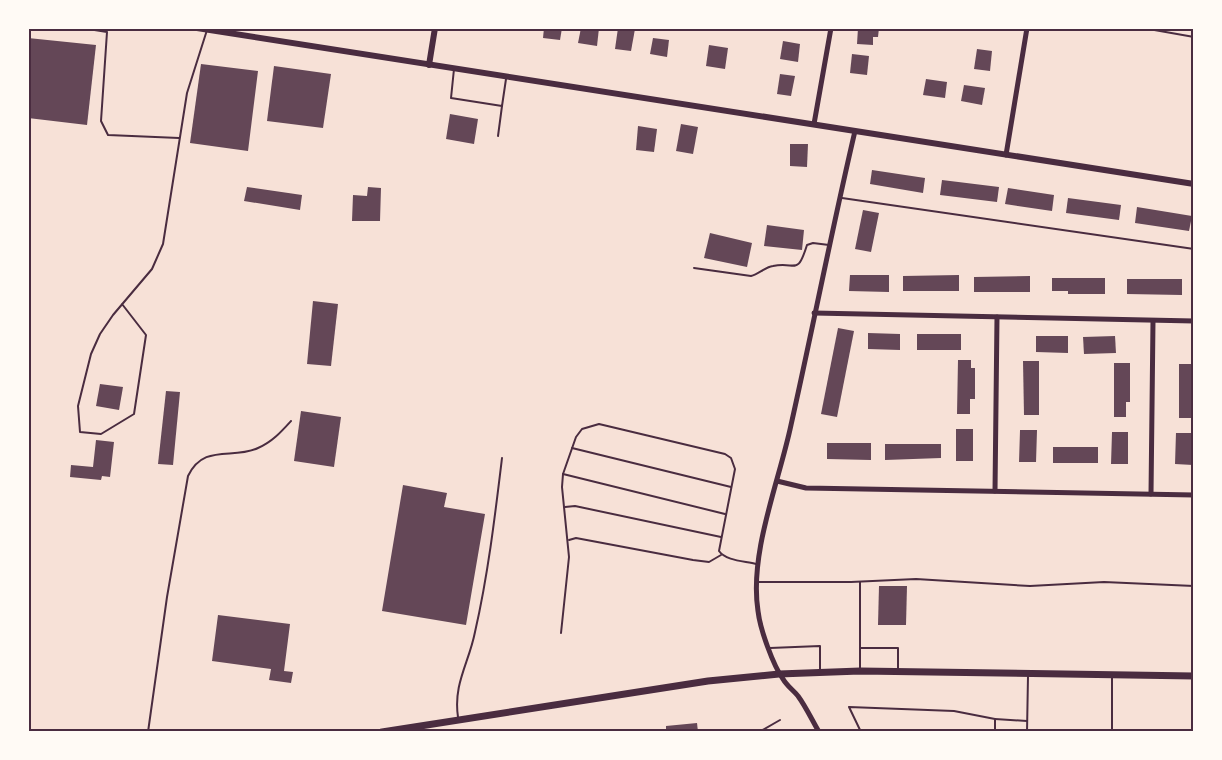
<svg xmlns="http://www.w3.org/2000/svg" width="1222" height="760" font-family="'Varela Round',sans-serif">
<rect width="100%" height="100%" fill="#f7e1d7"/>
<g fill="#644757">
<path d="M544,28H562L560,40L543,38Z"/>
<path d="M581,28H599L597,46L578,43Z"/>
<path d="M618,28L635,29L631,51L615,49Z"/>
<path d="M858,28H879L878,37H873V45L857,44Z"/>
<path d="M28,38L96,45L87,125L28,118Z"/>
<path d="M653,38L669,40L667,57L650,54Z"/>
<path d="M783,41L800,44L798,62L780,59Z"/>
<path d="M709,45L728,48L725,69L706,66Z"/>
<path d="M977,49L992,51L990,71L974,69Z"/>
<path d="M852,54L869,56L867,75L850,73Z"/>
<path d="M201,64L258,71L248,151L190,143Z"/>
<path d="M274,66L331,74L323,128L267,121Z"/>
<path d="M780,74L795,76L791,96L777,94Z"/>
<path d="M926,79L947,82L945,98L923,95Z"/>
<path d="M964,85L985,88L982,105L961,101Z"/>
<path d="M450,114L478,119L474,144L446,139Z"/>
<path d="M681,124L698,127L693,154L676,151Z"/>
<path d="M638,126L657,129L654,152L636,150Z"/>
<path d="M790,144H808L807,167L790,166Z"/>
<path d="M872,170L925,178L923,193L870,184Z"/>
<path d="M942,180L999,187L997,202L940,195Z"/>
<path d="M247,187L302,195L300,210L244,201Z"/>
<path d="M368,187L381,188L380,221H352L353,195L367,196Z"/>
<path d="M1008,188L1054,195L1052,211L1005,204Z"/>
<path d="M1068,198L1121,205L1119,220L1066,213Z"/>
<path d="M1137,207L1192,216L1189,231L1135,223Z"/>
<path d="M863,210L879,213L871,252L855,249Z"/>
<path d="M767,225L804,230L802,250L764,246Z"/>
<path d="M710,233L752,243L747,267L704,258Z"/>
<path d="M850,275H889V292L849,291Z"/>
<path d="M959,275V291H903V276Z"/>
<path d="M1030,276V292H974V277Z"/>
<path d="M1052,278H1105V294H1068V291H1052Z"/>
<path d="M1127,279H1182V295L1127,294Z"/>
<path d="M313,301L338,304L331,366L307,364Z"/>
<path d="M838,328L854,331L837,417L821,414Z"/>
<path d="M868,333L900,334V350L868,349Z"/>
<rect x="917" y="334" width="44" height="16"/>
<path d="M1036,336H1068V353L1036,352Z"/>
<path d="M1115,336L1116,353L1084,354L1083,337Z"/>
<path d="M958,360H971V368H975V399H970V414H957Z"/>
<path d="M1023,361H1039V415H1024Z"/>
<path d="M1114,363H1130V402H1126V417H1114Z"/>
<rect x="1179" y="364" width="15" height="54"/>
<path d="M100,384L123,387L119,410L96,406Z"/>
<path d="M166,391L180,392L173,465L158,464Z"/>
<path d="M301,411L341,417L334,467L294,461Z"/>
<rect x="956" y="429" width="17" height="32"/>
<path d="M1020,430H1037L1036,462H1019Z"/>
<path d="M1112,432H1128V464H1111Z"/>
<path d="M1176,433H1193V465L1175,464Z"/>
<path d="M96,440L114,442L110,477L102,476L101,480L70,477L71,465L93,467Z"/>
<path d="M827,443H871V460L827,459Z"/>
<path d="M885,444H941V458L885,460Z"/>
<rect x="1053" y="447" width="45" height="16"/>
<path d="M403,485L447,493L444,507L485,514L466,625L382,611Z"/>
<path d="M879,586H907L906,625H878Z"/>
<path d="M218,615L290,624L284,671L293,672L291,683L269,680L271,669L212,661Z"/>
<path d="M697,723L698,732H666V726Z"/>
</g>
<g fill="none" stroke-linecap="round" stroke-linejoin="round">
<g stroke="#4a2c40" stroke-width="2">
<path d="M82,28L107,32L101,121L108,135L179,138"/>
<path d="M1143,28L1194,37"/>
<path d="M454,69L451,98L502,106L506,79"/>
<path d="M498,136L502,106"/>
<path d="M842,198L1194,249"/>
<path d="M694,268L751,276C759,274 765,267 773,266C796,261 797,277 807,245L813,243L829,245"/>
<path d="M122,304L146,335L134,414L101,434L80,432L78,406L91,354L100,334L113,315L152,269L163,244L187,93L207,30"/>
<path d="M572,448L731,487"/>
<path d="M563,474L725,514"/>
<path d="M565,507L575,506L721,537"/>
<path d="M569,540L576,538L693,560L709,562L721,555"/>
<path d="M759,582H851L916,579L1030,586L1104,582L1194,586"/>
<path d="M860,582V648H898V671"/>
<path d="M561,633L569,557L562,487L563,474L576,437L582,429L599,424L725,454L731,458L735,469L719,551C726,561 745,561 756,564"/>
<path d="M770,648L820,646V671"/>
<path d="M860,670V648"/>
<path d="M458,717C453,684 469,663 475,632C488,575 495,516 502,458"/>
<path d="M995,719L1027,721"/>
<path d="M148,732L167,597L188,476C204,443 232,460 258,448C272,442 281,432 291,421"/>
<path d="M759,732L780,720"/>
<path d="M861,732L849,707L954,711L995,719V732"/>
<path d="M1027,732L1028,676"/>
<path d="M1112,732V677"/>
</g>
<g stroke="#4a2c40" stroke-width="5">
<path d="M814,124L831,28"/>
<path d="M1006,155L1027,28"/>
<path d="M814,313L1194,321"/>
<path d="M777,481L806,488L1194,495"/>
<path d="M995,491L997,317"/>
<path d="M1151,494L1153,321"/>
<path d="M819,732C812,720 806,707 798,696C793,690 787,686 783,679C773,665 760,629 758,611C749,553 779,482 791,425C813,327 832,229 855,131"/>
</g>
<g stroke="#4a2c40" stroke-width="6">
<path d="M197,28L1194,184"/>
<path d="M429,65L435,28"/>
</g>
<path stroke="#4a2c40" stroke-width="7" d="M382,732L708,681L779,674L860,671L1194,676"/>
</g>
<rect width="1222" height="760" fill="none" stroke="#fffaf5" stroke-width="60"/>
<rect x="30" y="30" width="1162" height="700" fill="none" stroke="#4a2c40" stroke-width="2"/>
</svg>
